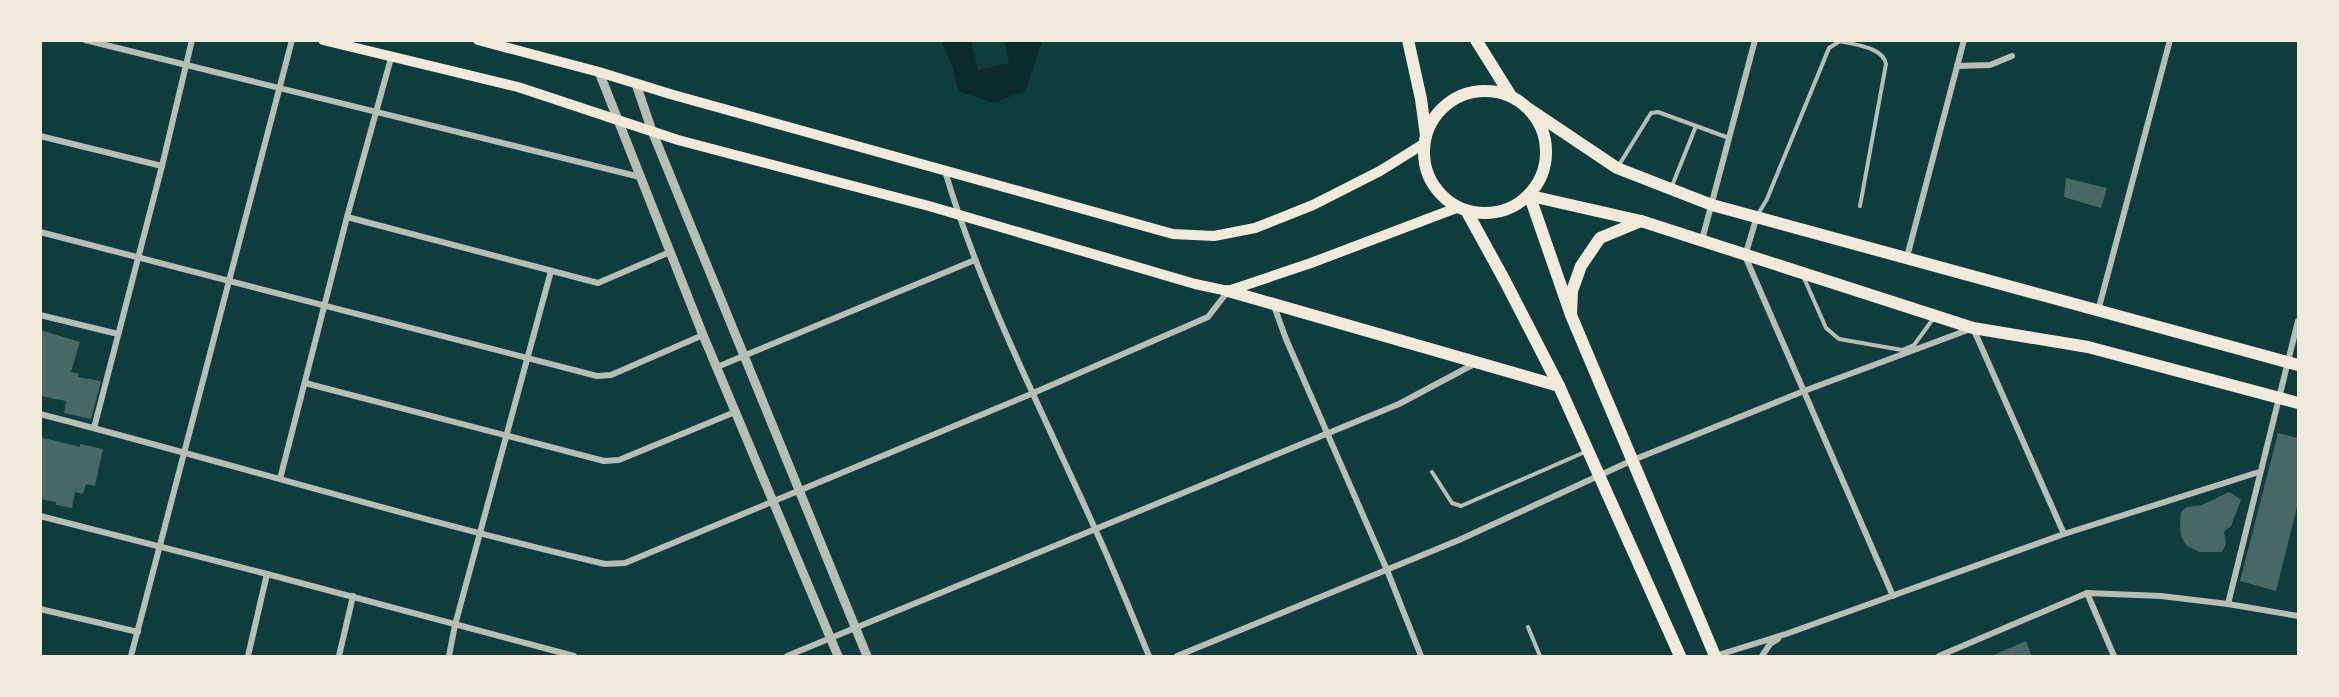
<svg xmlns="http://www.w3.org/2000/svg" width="2339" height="697" font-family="Barlow,sans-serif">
<rect width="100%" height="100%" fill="#0f3d3e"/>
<path fill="#0a2a2b" d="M941,41H1042L1026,90L995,103L958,91L952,65Z"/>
<path fill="#0f3d3e" d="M971,41H1005L1009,63L978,70Z"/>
<g fill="#486865">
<path d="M2066,178L2107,188L2101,208L2064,197Z"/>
<path d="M40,330L80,342L71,372L79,374L78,377L101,381L91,419L64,413L66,401L40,396Z"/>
<path d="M2278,433L2298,438V503L2276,591L2240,581Z"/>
<path d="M40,437L80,447V444L103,449L95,486L86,484L83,494L75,492L72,508L56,505V502L40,499Z"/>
<path d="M2229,492L2241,500L2231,526L2224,532L2226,543L2222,552H2200L2187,546L2181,537L2180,522L2181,512L2187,507L2202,505Z"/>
<path d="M2026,641L2032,657H1989Z"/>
</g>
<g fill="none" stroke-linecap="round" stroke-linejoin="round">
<g stroke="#b8beb3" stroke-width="4">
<path d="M1619,165L1651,113L1658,112L1729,138"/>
<path d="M1672,186L1696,126"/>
<path d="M1757,216L1767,199L1829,48L1840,41C1855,45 1883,47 1886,64L1860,206"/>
<path d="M1804,278L1826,328L1839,339L1902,350L1914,345L1933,319"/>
<path d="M1432,472L1452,503L1461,506L1585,452"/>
<path d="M1528,627L1540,656"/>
</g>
<g stroke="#b8beb3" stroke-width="6">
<path d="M85,40L640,177"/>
<path d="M1957,66L1990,65L2012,56"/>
<path d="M40,136L162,166"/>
<path d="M945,171C982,296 1043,412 1096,531C1115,572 1132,615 1149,656"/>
<path d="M1757,216L1745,256L1893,596"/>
<path d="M347,217L598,283L670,252"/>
<path d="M40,232L597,376L611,375L703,335"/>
<path d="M1702,240L1755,40"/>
<path d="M1907,257L1964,40"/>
<path d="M1274,306L1286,339L1387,570L1421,656"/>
<path d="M2098,311L2170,40"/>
<path d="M40,315L118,334"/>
<path d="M717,367L975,260"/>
<path d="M305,383L604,461L619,460L735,412"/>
<path d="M40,414C229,463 415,520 605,564L625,563L1031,394L1208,317L1228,291"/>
<path d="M94,428L162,166L192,40"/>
<path d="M280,479L347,217L391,58"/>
<path d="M40,516L267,574L574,656"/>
<path d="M2087,593L2114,656"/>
<path d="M2228,604L2298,321"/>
<path d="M40,609L138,632"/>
<path d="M131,656L292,40"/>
<path d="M248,656L267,574"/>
<path d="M339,656L353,596"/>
<path d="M449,656L455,625L551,271"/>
<path d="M787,656L1399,404L1476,363"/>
<path d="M1177,656L1459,540L1633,460L1804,391L1973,328L2064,534"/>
<path d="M1715,656L1786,634L2064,534L2259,472"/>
<path d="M1762,656L1770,644L1778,639"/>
<path d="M1939,656L2087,593L2161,596L2228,604L2298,616"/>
</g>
<g stroke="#b8beb3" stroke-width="9">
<path d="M599,72L703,335L838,656"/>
<path d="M636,84L652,131L867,656"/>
</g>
<g stroke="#f1e9da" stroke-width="10">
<path d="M323,40L518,87L678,140L929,206L1195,284L1228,291L1311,263L1459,207"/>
<path d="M478,40L599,72L670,94L1173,234L1214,236L1255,228L1313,205L1380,171L1425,143"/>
</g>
<g stroke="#f1e9da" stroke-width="12">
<path d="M1530,197L1571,315L1715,656"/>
<path d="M1466,210L1505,281L1559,386L1680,656"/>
<path d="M1228,291L1559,386"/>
</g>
<g stroke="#f1e9da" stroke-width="12">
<path d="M1408,40L1421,99L1426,136"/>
<path d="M1476,40L1511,96"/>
<circle cx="1485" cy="152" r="61"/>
<path d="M1529,109L1617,168L1712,205L2298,365"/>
<path d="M1531,196L1641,221L1973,328L2088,347L2298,403"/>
<path d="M1571,315L1572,291L1581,266L1600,238L1641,221"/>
</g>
</g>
<rect width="2339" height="697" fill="none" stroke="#f1e9da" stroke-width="84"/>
</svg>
